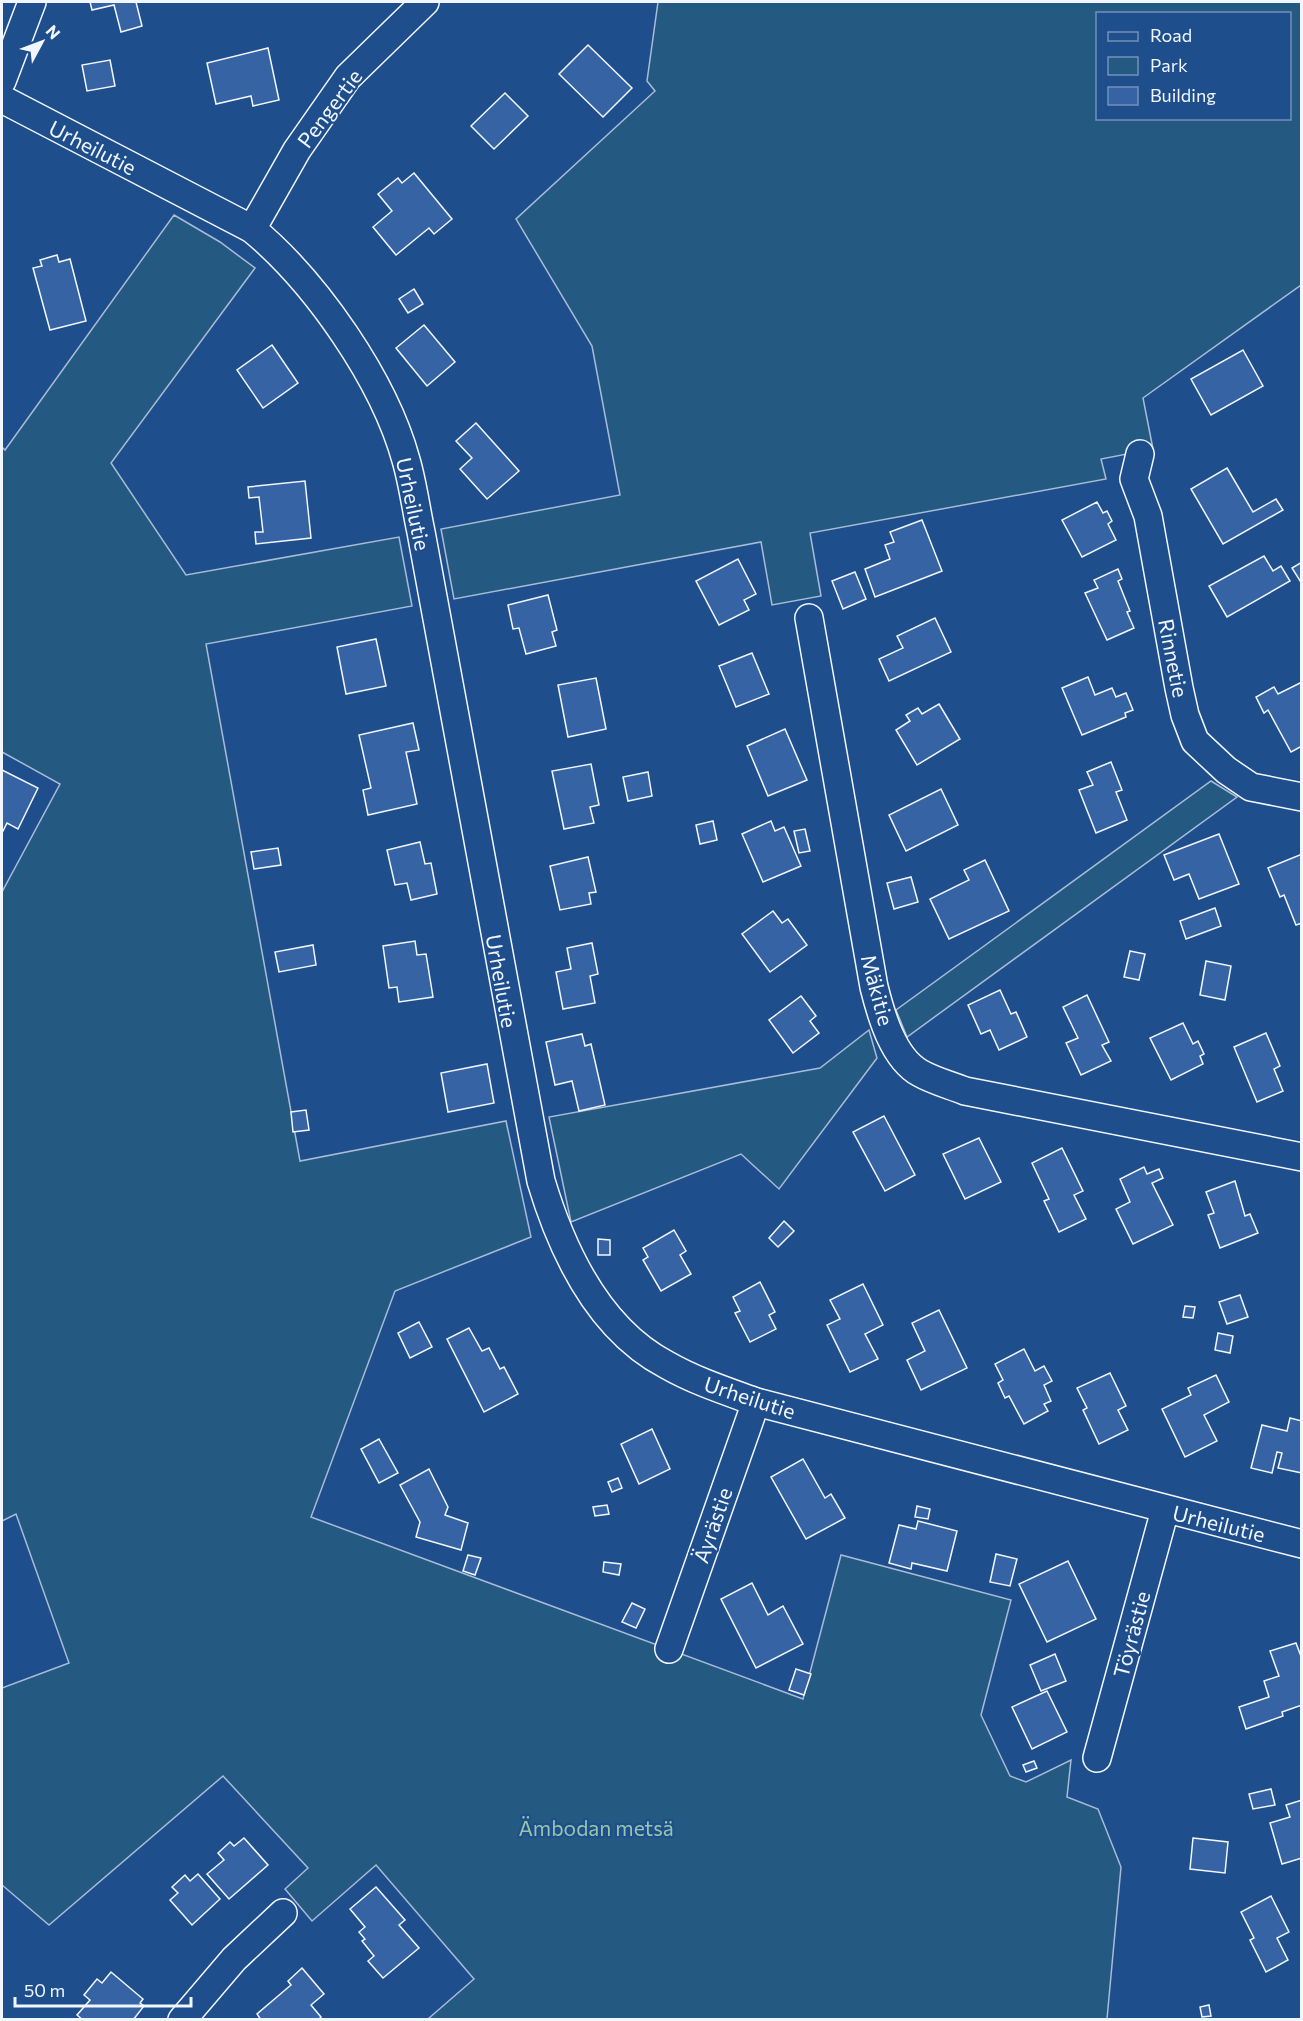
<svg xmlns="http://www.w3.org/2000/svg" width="1303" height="2021" font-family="Commissioner,sans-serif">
<rect width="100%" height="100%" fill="#1f4e8c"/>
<g fill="#245a82" stroke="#a8bbd7" stroke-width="1.5" fill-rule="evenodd">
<path d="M658,2H1301V285L1143,398L1153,449L1101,459L1106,479L810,533L821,596L772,605L761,542L454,599L441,529L620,495L592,346L516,219L655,91L647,81ZM1098,14H1290V118H1098Z"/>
<path d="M174,215L220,242L255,268L111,463L186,575L399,537L412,606L206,644L300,1161L506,1121L531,1237L395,1291L311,1517L803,1699L841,1555L1011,1600L981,1715L1010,1776L1026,1782L1071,1760L1067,1797L1098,1809L1121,1867L1107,2019H428L474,1979L376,1865L312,1921L285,1889L308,1868L223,1776L49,1925L2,1885V1688L69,1663L16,1514L2,1521V892L60,784L2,752V447L5,450Z"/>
<path d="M1211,781L1237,797L907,1037L896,1010Z"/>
<path d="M869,1030L877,1058L779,1189L741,1154L571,1222L549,1117L820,1068Z"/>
</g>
<g fill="#3563a3" stroke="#f2f6ff" stroke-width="1.5">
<path d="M90,2H136L142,26L121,32L114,5L92,10Z"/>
<path d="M588,45L632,88L603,117L559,74Z"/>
<path d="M268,48L279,100L253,106L251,96L216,104L207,63Z"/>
<path d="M110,60L115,86L87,91L82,65Z"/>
<path d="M505,93L528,116L494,149L471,126Z"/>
<path d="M414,173L452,219L434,234L429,228L396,255L373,227L392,211L378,194L398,178L402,183Z"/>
<path d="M57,255L59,262L70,259L86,321L50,330L33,268L42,266L40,260Z"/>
<path d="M414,289L423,304L408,313L399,299Z"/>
<path d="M424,325L455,362L427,386L396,348Z"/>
<path d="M272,345L298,383L263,408L237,370Z"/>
<path d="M1243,350L1263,386L1211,415L1191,379Z"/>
<path d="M476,423L519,471L487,499L460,469L472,458L456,441Z"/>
<path d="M1227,468L1253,512L1276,499L1283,510L1223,544L1191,489Z"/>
<path d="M305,481L311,538L256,544L255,532H263L259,497L249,498L248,487Z"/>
<path d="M1097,502L1103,513L1107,511L1112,521L1108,524L1116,540L1082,557L1062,520Z"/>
<path d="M922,520L942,571L875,597L865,569L890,559L885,545L894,542L890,532Z"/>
<path d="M1264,556L1273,571L1281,566L1290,581L1227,617L1209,586Z"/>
<path d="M738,559L756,594L744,600L749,610L719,625L696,581Z"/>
<path d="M1302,562V584L1292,568Z"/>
<path d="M1118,569L1122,579L1118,581L1130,611L1127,612L1134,628L1107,640L1085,593L1098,588L1094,580Z"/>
<path d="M855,572L866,599L843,609L832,581Z"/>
<path d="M548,595L557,630L552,632L556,646L526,654L519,628L513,629L508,605Z"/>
<path d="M935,618L951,652L889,681L879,659L903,648L897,636Z"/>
<path d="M376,639L386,686L346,694L337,647Z"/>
<path d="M752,653L769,694L736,707L719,666Z"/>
<path d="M1088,677L1095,695L1112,688L1116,697L1126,693L1133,710L1125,713L1126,717L1082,735L1062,688Z"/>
<path d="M596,678L606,729L568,737L558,685Z"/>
<path d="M1302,682V746L1291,752L1268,710L1264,713L1256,697L1274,687L1278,694Z"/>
<path d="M939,704L960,739L917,765L896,730L910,721L906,715L918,708L922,714Z"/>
<path d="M413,723L419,750L406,752L417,804L368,815L363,790L371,788L359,735Z"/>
<path d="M785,729L807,780L768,796L747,746Z"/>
<path d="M1111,762L1122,790L1116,792L1127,820L1096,833L1079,790L1093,785L1087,772Z"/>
<path d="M591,764L599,805L590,807L594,823L564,829L552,771Z"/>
<path d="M2,770L38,788L18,829L7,823L2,833Z"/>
<path d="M648,772L652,796L628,801L623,777Z"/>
<path d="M941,789L958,825L906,851L889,815Z"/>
<path d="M713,821L717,840L700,844L696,825Z"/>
<path d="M771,821L775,831L784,827L801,866L763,882L742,834Z"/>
<path d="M805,829L810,851L799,853L794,831Z"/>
<path d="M1219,834L1239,884L1199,899L1189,874L1174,880L1164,855Z"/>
<path d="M420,842L425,864L431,863L437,894L411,900L407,883L395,885L387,850Z"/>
<path d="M278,848L281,865L254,869L251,852Z"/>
<path d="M1302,854V923L1296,925L1284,895L1280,897L1268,868Z"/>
<path d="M588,857L596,892L589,893L591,904L560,910L550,866Z"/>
<path d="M985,860L1009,911L949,939L930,899L969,880L964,870Z"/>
<path d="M911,877L918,902L894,909L887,883Z"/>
<path d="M1215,908L1221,926L1186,939L1180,921Z"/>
<path d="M773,911L782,923L788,919L807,945L770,972L742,934Z"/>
<path d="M415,941L417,955L426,954L433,997L399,1002L397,987L389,988L383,946Z"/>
<path d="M592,943L598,974L590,976L595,1003L563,1009L556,972L571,969L567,948Z"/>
<path d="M313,945L316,965L279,972L275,952Z"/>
<path d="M1130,951L1145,954L1139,980L1124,977Z"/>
<path d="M1206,961L1231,966L1225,1000L1200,995Z"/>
<path d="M1000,990L1011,1014L1016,1012L1027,1037L999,1050L990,1030L981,1034L968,1005Z"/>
<path d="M1087,995L1109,1042L1102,1045L1111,1061L1081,1075L1066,1043L1078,1038L1063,1007Z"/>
<path d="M801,996L816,1016L810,1021L819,1033L793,1053L769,1020Z"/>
<path d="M1183,1023L1193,1044L1198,1041L1204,1054L1200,1056L1203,1064L1171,1080L1150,1038Z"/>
<path d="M1266,1033L1280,1066L1274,1069L1283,1091L1257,1102L1234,1047Z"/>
<path d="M582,1034L585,1046L591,1044L605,1105L579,1111L572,1081L555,1085L546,1042Z"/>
<path d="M487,1064L494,1103L448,1112L441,1073Z"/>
<path d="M306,1110L309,1130L293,1132L291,1112Z"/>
<path d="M884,1116L915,1175L885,1191L853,1132Z"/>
<path d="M979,1138L1001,1182L965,1199L943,1154Z"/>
<path d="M1062,1148L1083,1191L1074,1195L1086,1219L1059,1232L1044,1201L1049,1199L1032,1163Z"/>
<path d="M1144,1167L1147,1174L1159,1169L1163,1178L1152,1183L1173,1225L1133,1244L1116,1209L1130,1202L1120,1179Z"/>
<path d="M1235,1181L1245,1216L1250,1214L1258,1233L1220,1248L1208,1215L1214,1213L1206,1192Z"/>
<path d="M784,1221L794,1231L778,1247L769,1238Z"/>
<path d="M674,1230L686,1251L680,1255L691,1274L661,1291L643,1260L648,1257L643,1248Z"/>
<path d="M598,1239L610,1240V1255H598Z"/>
<path d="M760,1282L775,1312L769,1315L776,1329L750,1342L735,1313L740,1311L733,1297Z"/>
<path d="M863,1284L883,1325L865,1334L878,1359L850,1372L827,1325L840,1319L830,1300Z"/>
<path d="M1240,1295L1248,1317L1227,1324L1219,1302Z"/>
<path d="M1185,1306L1195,1307L1193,1318L1183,1317Z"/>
<path d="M939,1310L967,1368L921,1390L907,1360L925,1351L912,1323Z"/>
<path d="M419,1322L432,1347L410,1358L398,1333Z"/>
<path d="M469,1328L482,1351L489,1348L500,1369L504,1367L518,1394L484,1412L447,1339Z"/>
<path d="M1218,1333L1233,1336L1230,1353L1215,1350Z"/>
<path d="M1024,1349L1035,1371L1044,1366L1052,1381L1044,1385L1051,1401L1044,1404L1048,1411L1024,1424L1009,1396L1005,1398L998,1383L1003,1380L995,1364Z"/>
<path d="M1110,1373L1126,1406L1118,1410L1128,1430L1099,1444L1083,1410L1087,1408L1077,1388Z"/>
<path d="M1216,1375L1229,1402L1204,1415L1217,1441L1185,1457L1162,1409L1191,1395L1188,1388Z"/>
<path d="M1290,1418L1302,1421V1473L1278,1468L1282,1453L1277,1452L1272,1473L1251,1468L1262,1425L1287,1431Z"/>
<path d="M652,1429L670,1469L639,1484L621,1444Z"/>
<path d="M379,1439L398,1473L379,1483L361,1449Z"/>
<path d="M803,1459L825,1498L831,1494L845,1518L806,1539L771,1477Z"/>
<path d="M429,1469L448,1507L445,1515L468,1523L461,1550L416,1537L420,1522L400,1485Z"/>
<path d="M618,1478L622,1488L612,1492L608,1482Z"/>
<path d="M607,1505L609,1514L595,1516L593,1507Z"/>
<path d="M917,1506L930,1509L928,1519L915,1517Z"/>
<path d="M918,1521L957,1531L947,1571L912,1563L911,1569L889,1563L899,1525L916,1529Z"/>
<path d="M996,1554L1017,1559L1010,1586L990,1582Z"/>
<path d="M468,1555L481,1558L475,1575L463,1571Z"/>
<path d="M1068,1561L1096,1619L1047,1642L1019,1584Z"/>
<path d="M604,1562L621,1564L619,1575L603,1572Z"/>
<path d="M752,1583L768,1615L783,1606L803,1644L756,1668L721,1599Z"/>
<path d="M632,1603L645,1609L636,1628L622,1622Z"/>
<path d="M1296,1643L1302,1659V1705L1282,1712L1283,1716L1246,1729L1239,1707L1269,1697L1264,1681L1279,1676L1270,1651Z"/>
<path d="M1055,1654L1066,1681L1041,1691L1030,1665Z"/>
<path d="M796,1669L811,1674L804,1695L789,1690Z"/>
<path d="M1047,1691L1067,1732L1032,1749L1012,1707Z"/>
<path d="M1034,1761L1037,1768L1026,1772L1023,1765Z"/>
<path d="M1271,1789L1275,1805L1253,1809L1249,1794Z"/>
<path d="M1302,1800V1858L1282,1864L1270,1823L1290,1817L1286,1805Z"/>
<path d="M244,1838L268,1865L229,1899L207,1874L224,1860L218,1853L230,1842L234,1846Z"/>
<path d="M1193,1838L1228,1842L1225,1873L1190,1869Z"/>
<path d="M198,1874L220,1899L192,1925L170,1900L178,1893L172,1887L185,1875L190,1881Z"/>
<path d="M376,1887L405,1920L399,1925L419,1948L383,1978L368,1961L374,1956L362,1941L365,1939L359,1932L365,1927L350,1909Z"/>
<path d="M1271,1896L1289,1932L1277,1938L1288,1960L1266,1972L1250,1940L1254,1938L1241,1912Z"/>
<path d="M302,1968L324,1994L311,2005L321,2017L318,2020H261L257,2014L291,1985L288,1981Z"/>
<path d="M111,1972L143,1999L140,2003L144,2006L133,2020H83L77,2015L90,2000L84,1995L97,1979L102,1983Z"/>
<path d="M1209,2005L1211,2016L1202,2017L1200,2007Z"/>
</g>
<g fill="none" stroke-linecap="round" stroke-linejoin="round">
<g stroke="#f2f6ff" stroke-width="30">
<g id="minor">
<path d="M2,81L32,2"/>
<path d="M2,99L252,229C316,282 384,380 406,460C413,484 416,509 421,532L541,1181C562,1251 598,1329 667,1365C695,1381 726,1391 756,1402L1302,1544"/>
<path d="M252,229L297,150L348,77L425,2"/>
<path d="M1140,454L1134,479L1148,516L1179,688L1185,715L1195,741L1226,770L1251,787L1302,797"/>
<path d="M809,618L874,987C881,1015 893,1058 920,1073C934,1081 950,1085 965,1091L1302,1157"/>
<path d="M669,1649L756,1402"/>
<path d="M1097,1758L1165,1510"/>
<path d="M182,2020L234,1959L283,1913"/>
</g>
</g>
<use href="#minor" stroke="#1f4e8c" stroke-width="27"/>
</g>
<g text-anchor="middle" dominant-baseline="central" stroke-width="4.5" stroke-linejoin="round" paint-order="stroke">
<g font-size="21" fill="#f2f6ff" stroke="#1f4e8c">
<text transform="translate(329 108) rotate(-53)">Pengertie</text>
<text transform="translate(93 147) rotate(27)">Urheilutie</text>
<text transform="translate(414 504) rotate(78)">Urheilutie</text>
<text transform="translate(1174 658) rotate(79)">Rinnetie</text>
<text transform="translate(502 981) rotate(80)">Urheilutie</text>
<text transform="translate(878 990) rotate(75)">Mäkitie</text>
<text transform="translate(750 1397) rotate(18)">Urheilutie</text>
<text transform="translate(1219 1523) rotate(14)">Urheilutie</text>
<text transform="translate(712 1525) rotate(-71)">Äyrästie</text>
<text transform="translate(1131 1634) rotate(-75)">Töyrästie</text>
</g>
<g font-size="21" fill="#97c8a6" stroke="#1f4e8c">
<text x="596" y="1827">Ämbodan metsä</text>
</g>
</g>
<rect width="1303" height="2021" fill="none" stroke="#f2f6ff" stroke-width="6"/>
<rect x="1096" y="12" width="195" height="108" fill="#1f4e8c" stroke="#7391ba" stroke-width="1.5"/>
<rect x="1108" y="32" width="30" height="9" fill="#1f4e8c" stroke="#7391ba" stroke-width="1.5"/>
<text x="1150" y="42" font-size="18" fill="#f2f6ff">Road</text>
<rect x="1108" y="57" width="30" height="18" fill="#245a82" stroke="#7391ba" stroke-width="1.5"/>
<text x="1150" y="72" font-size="18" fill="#f2f6ff">Park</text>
<rect x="1108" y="87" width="30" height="18" fill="#3563a3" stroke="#7391ba" stroke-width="1.5"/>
<text x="1150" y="102" font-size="18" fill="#f2f6ff">Building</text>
<g transform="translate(42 42) rotate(49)" stroke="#1f4e8c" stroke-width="4.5" paint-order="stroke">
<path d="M0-4.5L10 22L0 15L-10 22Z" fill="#f2f6ff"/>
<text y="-9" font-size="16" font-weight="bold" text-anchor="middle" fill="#f2f6ff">N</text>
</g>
<path d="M15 1997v9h176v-9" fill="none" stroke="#f2f6ff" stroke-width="3"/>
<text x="24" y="1997" font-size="18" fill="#f2f6ff" stroke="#1f4e8c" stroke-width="4.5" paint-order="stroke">50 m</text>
</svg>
